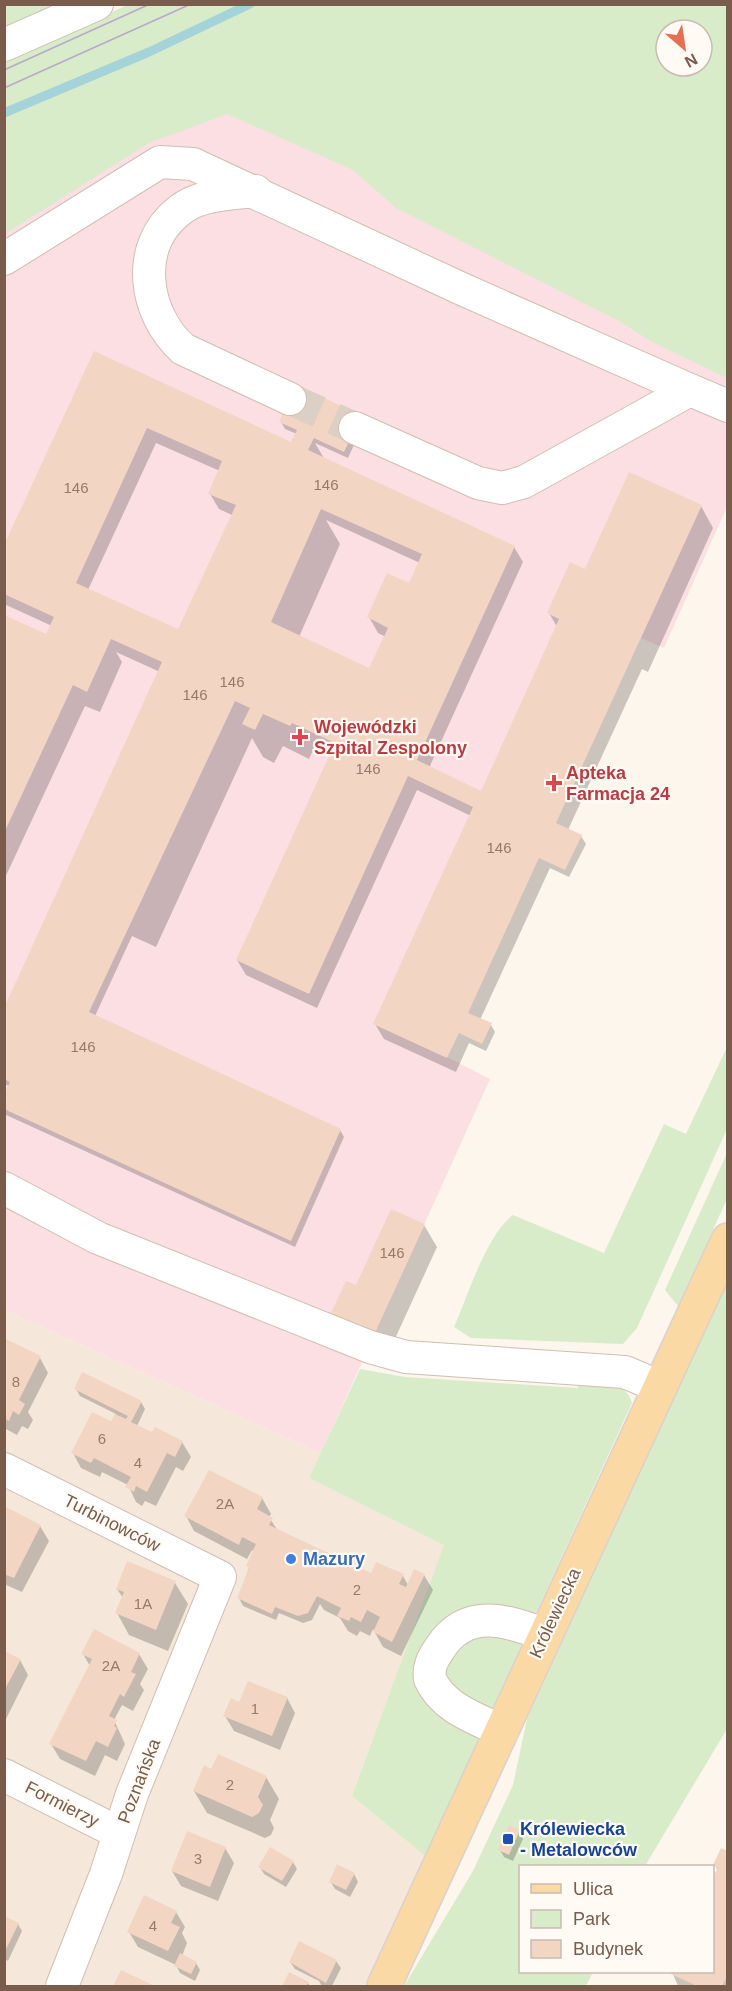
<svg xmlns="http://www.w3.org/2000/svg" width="732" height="1991" font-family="Arial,sans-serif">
<rect width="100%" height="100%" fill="#fdf6ec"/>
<path fill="#f5e8da" d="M5,1310L321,1453L309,1478L445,1544L352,1796L425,1856L365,1986H5Z"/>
<path fill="#fbdfe3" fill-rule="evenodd" d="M727,5V507L664,648L641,638L447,1057L490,1079L321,1453L5,1310L4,204L186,120ZM666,30H702V66H666Z"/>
<g fill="#d8ecc9" fill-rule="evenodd">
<path d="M5,4L56,5L5,28Z"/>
<path d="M128,5H727V378L650,341L621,322L396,208L353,170L227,114L149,143L5,234V58ZM666,30H702V66H666Z"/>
<path d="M727,1047V1129L637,1328L623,1344L471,1338L454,1327C468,1296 486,1235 513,1215L604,1253L664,1124L686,1134Z"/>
<path d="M727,1153V1199L678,1306L665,1290Z"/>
<path d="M727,1283V1729L645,1866H520V1972H593L586,1986H404L473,1871L513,1785L527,1719Z"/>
<path d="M360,1369L405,1377L578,1388V1383C598,1384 626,1379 632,1403L425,1856L352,1796L444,1545L309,1478Z"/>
</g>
<g fill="#0003" fill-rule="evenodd">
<path d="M94,353L295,446L297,434L285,429L281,422L364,423L348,458L315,443L325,460L514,547L523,562L429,768L482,793L557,627L549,613L586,571L701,506L713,528L648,672L642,669L568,830L581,836L586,844L569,877L550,868L480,1020L491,1025L495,1032L486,1051L469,1043L456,1072L384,1039L375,1024L471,816L417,790L317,1008L246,975L237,960L333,752L316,744L309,759L283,746L274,763L263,757L252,738L156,947L132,936L95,1016L340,1130L344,1137L295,1247L4,1114V1097L10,1086L4,1084V1012L160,672L116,652L122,662L100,712L85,706L4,880V617L47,636L52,626L4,604V548ZM156,443L220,471L210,494L219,509L232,515L178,633L88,590ZM326,520L420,563L410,585L369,617L378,633L386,637L370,670L299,637L340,544Z"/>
<path d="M424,1225L437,1247L388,1354L345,1335L333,1313Z"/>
<path d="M4,1340L40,1358L48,1373L28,1412L33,1420L28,1429L22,1426L17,1435L4,1428Z"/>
<path d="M76,1389L141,1402L145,1409L137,1426L152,1434L182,1442L191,1457L183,1471L176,1467L156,1506L145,1501L142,1506L136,1502L128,1485L102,1472L100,1477L81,1468L73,1453L111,1423L116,1414L80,1396Z"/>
<path d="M262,1498L271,1514L269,1517L278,1531L371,1575L403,1576L408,1585L424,1575L433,1590L401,1656L383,1647L373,1629L370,1636L360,1631L357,1636L348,1631L340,1618L324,1610L320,1604L312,1620L303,1623L279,1613L276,1620L243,1606L239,1598L254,1552L252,1550L247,1559L194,1531L186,1516Z"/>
<path d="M4,1508L40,1526L49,1541L22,1592L4,1584Z"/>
<path d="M175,1583L188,1604L168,1651L129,1635L117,1613L123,1598L117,1589Z"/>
<path d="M4,1653L20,1660L28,1675L6,1719Z"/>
<path d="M83,1654H139L148,1669L140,1684L144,1690L133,1711L122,1705L114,1720L125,1744L117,1761L105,1755L95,1776L60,1759L51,1744L90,1666Z"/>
<path d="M287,1698L295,1713L280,1750L234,1731L225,1716L240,1704Z"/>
<path d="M212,1771L266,1777L279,1799L270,1820L274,1828L271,1835L265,1838L207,1813L194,1791Z"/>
<path d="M519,1831L523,1839L513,1861L504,1857L500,1850Z"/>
<path d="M225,1848L234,1863L218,1901L181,1886L172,1871Z"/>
<path d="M728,1851V1986H678L672,1972H712L718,1871L715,1865Z"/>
<path d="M293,1862L297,1869L286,1887L264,1874L260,1867Z"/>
<path d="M354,1874L358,1882L350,1897L335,1889L330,1881Z"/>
<path d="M176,1912L185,1927L182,1933L187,1943L182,1956L196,1963L200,1970L195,1981L180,1973L176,1965L138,1947L129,1932Z"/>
<path d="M4,1918L18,1924L22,1931L8,1961L4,1959Z"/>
<path d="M336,1961L341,1968L332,1986L321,1985L319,1981L295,1969L290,1962Z"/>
<path d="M121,1972L152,1986H114Z"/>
<path d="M289,1974L308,1983L310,1986H283Z"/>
</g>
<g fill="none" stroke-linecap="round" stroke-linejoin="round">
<path stroke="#a5d3da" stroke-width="9" d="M4,113L149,52L250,4"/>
</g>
<g fill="#f3d5c3" fill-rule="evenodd">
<path d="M94,351L291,442L297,430L279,422L296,385L361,415L344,452L314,438L308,450L515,546L417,760L481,791L559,619L547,613L570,562L585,569L629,472L702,505L556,823L582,835L565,870L539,858L468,1013L492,1023L482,1044L459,1033L447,1058L373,1024L473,807L408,776L309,994L236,960L335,743L292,723L290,726L263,714L255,730L242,724L250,708L235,701L89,1012L341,1129L291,1241L4,1109V1094L10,1082L4,1079V1008L162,662L111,639L87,692L73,685L4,833V615L46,634L54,617L4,594V545ZM147,428L222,461L208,494L236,505L178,629L76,583ZM321,509L422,554L409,583L387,573L367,617L388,628L369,668L271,622Z"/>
<path d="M391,1209L425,1224L375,1333L331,1313L346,1281L356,1285Z"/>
<path d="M4,1338L41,1356L19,1400L25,1404L19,1415L13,1411L9,1421L4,1418Z"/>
<path d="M82,1372L142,1401L131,1422L152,1432L155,1427L183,1441L175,1457L167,1453L147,1492L136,1486L134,1492L125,1487L131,1477L94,1458L91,1463L71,1453L92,1412L111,1421L115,1414L126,1419L128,1416L74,1389Z"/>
<path d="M209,1470L263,1497L257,1509L273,1518L269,1525L371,1573L376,1562L404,1574L399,1584L406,1587L414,1569L425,1574L392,1642L373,1632L380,1617L367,1610L361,1622L351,1617L349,1621L337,1616L341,1608L317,1596L308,1613L298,1616L275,1607L272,1614L237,1598L249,1568L246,1566L256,1544L242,1537L239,1545L184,1516Z"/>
<path d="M4,1506L41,1525L14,1578L4,1574Z"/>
<path d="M127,1561L176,1581L156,1630L115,1613L124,1592L116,1589Z"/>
<path d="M94,1629L140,1653L131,1672L136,1674L124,1697L120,1694L109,1716L117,1720L114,1726L117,1728L108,1747L96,1741L86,1761L49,1744L92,1659L81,1654Z"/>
<path d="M4,1651L21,1659L4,1691Z"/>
<path d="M248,1681L288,1697L272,1736L223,1716L231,1698L239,1702Z"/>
<path d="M218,1754L267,1776L258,1797L263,1805L259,1813L252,1817L193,1791L204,1765L211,1769Z"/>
<path d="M509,1825L520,1830L509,1855L498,1850Z"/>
<path d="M187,1831L226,1847L210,1887L171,1871Z"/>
<path d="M270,1847L294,1861L282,1881L258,1867Z"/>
<path d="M721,1848L728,1851V1974L722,1986H697L669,1973L712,1972V1878L718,1868L713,1865Z"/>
<path d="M337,1864L355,1873L346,1890L329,1882Z"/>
<path d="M144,1895L177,1911L171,1923L180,1927L168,1951L127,1932Z"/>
<path d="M4,1916L19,1923L4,1953Z"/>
<path d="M299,1941L337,1960L326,1983L289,1962Z"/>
<path d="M180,1953L197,1962L191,1974L174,1966Z"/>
<path d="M121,1970L155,1986H113Z"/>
<path d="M289,1972L309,1982L306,1986H282Z"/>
</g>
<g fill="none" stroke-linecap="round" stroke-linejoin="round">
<path stroke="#dcd0c4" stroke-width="32" stroke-dasharray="32 16" stroke-linecap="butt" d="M290,399L355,428"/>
<g stroke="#d1beb0" stroke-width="34">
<g id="minor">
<path d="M4,45L97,4"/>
<path d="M256,191C231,194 200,194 180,210C133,246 144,314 183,349L290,399"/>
<path d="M4,259L160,162L193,164L462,289L690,390"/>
<path d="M355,428L478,483L502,488L524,482L690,390L728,406"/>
<path d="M4,1188L98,1238L370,1347L406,1357L625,1372L660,1387"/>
<path d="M4,1469L220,1577L132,1794L106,1874L62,1986"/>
<path d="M502,1731C475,1718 443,1708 430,1679C428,1667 433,1658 440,1648C466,1607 507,1620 546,1635"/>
<path d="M4,1775L119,1833"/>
</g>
</g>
<g stroke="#dad1cd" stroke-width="36">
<path id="major" d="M384,1986L728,1240"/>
</g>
<use href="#minor" stroke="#fff" stroke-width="32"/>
<use href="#major" stroke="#fbd9a5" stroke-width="33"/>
<g stroke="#b9a8c9" stroke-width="1.5">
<path d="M4,70L150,4"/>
<path d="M4,88L191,4"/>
</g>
</g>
<g fill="#e0444e" stroke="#fffaf3" stroke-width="2">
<path d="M297 728h6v6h6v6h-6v6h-6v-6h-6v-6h6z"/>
<path d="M551 774h6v6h6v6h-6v6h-6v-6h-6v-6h6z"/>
</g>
<circle fill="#3f7fe0" stroke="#fffaf3" stroke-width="2" cx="291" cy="1559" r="6"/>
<rect fill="#1a4fb4" stroke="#fffaf3" stroke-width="2" x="502" y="1833" width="12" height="12" rx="3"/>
<g text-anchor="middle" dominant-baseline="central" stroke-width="4.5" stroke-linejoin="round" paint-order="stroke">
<g font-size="15" fill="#987a6a">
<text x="326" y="484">146</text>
<text x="76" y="487">146</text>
<text x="232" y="681">146</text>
<text x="195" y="694">146</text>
<text x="368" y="768">146</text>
<text x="499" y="847">146</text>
<text x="83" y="1046">146</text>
<text x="392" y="1252">146</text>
<text x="16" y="1381">8</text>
<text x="102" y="1438">6</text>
<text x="138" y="1462">4</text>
<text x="225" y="1503">2A</text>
<text x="357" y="1589">2</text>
<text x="143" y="1603">1A</text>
<text x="111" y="1665">2A</text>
<text x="255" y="1708">1</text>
<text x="230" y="1784">2</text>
<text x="198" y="1858">3</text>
<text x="153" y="1925">4</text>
</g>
<g font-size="18" font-weight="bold" fill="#be3a42" stroke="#fffaf3" text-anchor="start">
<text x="314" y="727">Wojewódzki<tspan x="314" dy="21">Szpital Zespolony</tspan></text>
<text x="566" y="773">Apteka<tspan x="566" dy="21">Farmacja 24</tspan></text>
</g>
<g font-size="18" fill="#7a5c4d" stroke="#fffaf3">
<text transform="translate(112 1523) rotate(27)">Turbinowców</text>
<text transform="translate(555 1613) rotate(-65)">Królewiecka</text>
<text transform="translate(139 1781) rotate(-69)">Poznańska</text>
<text transform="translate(62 1804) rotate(27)">Formierzy</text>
</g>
<g font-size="18" font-weight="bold" fill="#366cbe" stroke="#fffaf3" text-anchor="start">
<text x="303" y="1559">Mazury</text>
</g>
<g font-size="18" font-weight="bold" fill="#164399" stroke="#fffaf3" text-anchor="start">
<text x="520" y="1829">Królewiecka<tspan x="520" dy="21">- Metalowców</tspan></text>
</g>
</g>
<rect width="732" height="1991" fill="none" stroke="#7a5c4d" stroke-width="12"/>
<rect x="519" y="1865" width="195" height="108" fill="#fffaf3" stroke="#cabbb1" stroke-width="1.5"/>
<rect x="531" y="1884" width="30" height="9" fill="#fbd9a5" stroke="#cabbb1" stroke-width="1.5"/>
<text x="573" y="1895" font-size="18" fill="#7a5c4d">Ulica</text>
<rect x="531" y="1910" width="30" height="18" fill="#d8ecc9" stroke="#cabbb1" stroke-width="1.5"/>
<text x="573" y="1925" font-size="18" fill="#7a5c4d">Park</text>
<rect x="531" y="1940" width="30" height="18" fill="#f3d5c3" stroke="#cabbb1" stroke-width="1.5"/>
<text x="573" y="1955" font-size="18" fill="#7a5c4d">Budynek</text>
<g transform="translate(684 48) rotate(151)"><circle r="28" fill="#fffaf3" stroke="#cabbb1" stroke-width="1.5"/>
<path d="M0-4.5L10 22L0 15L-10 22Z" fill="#e76f51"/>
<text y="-9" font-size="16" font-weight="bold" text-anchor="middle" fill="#7a5c4d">N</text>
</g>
</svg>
